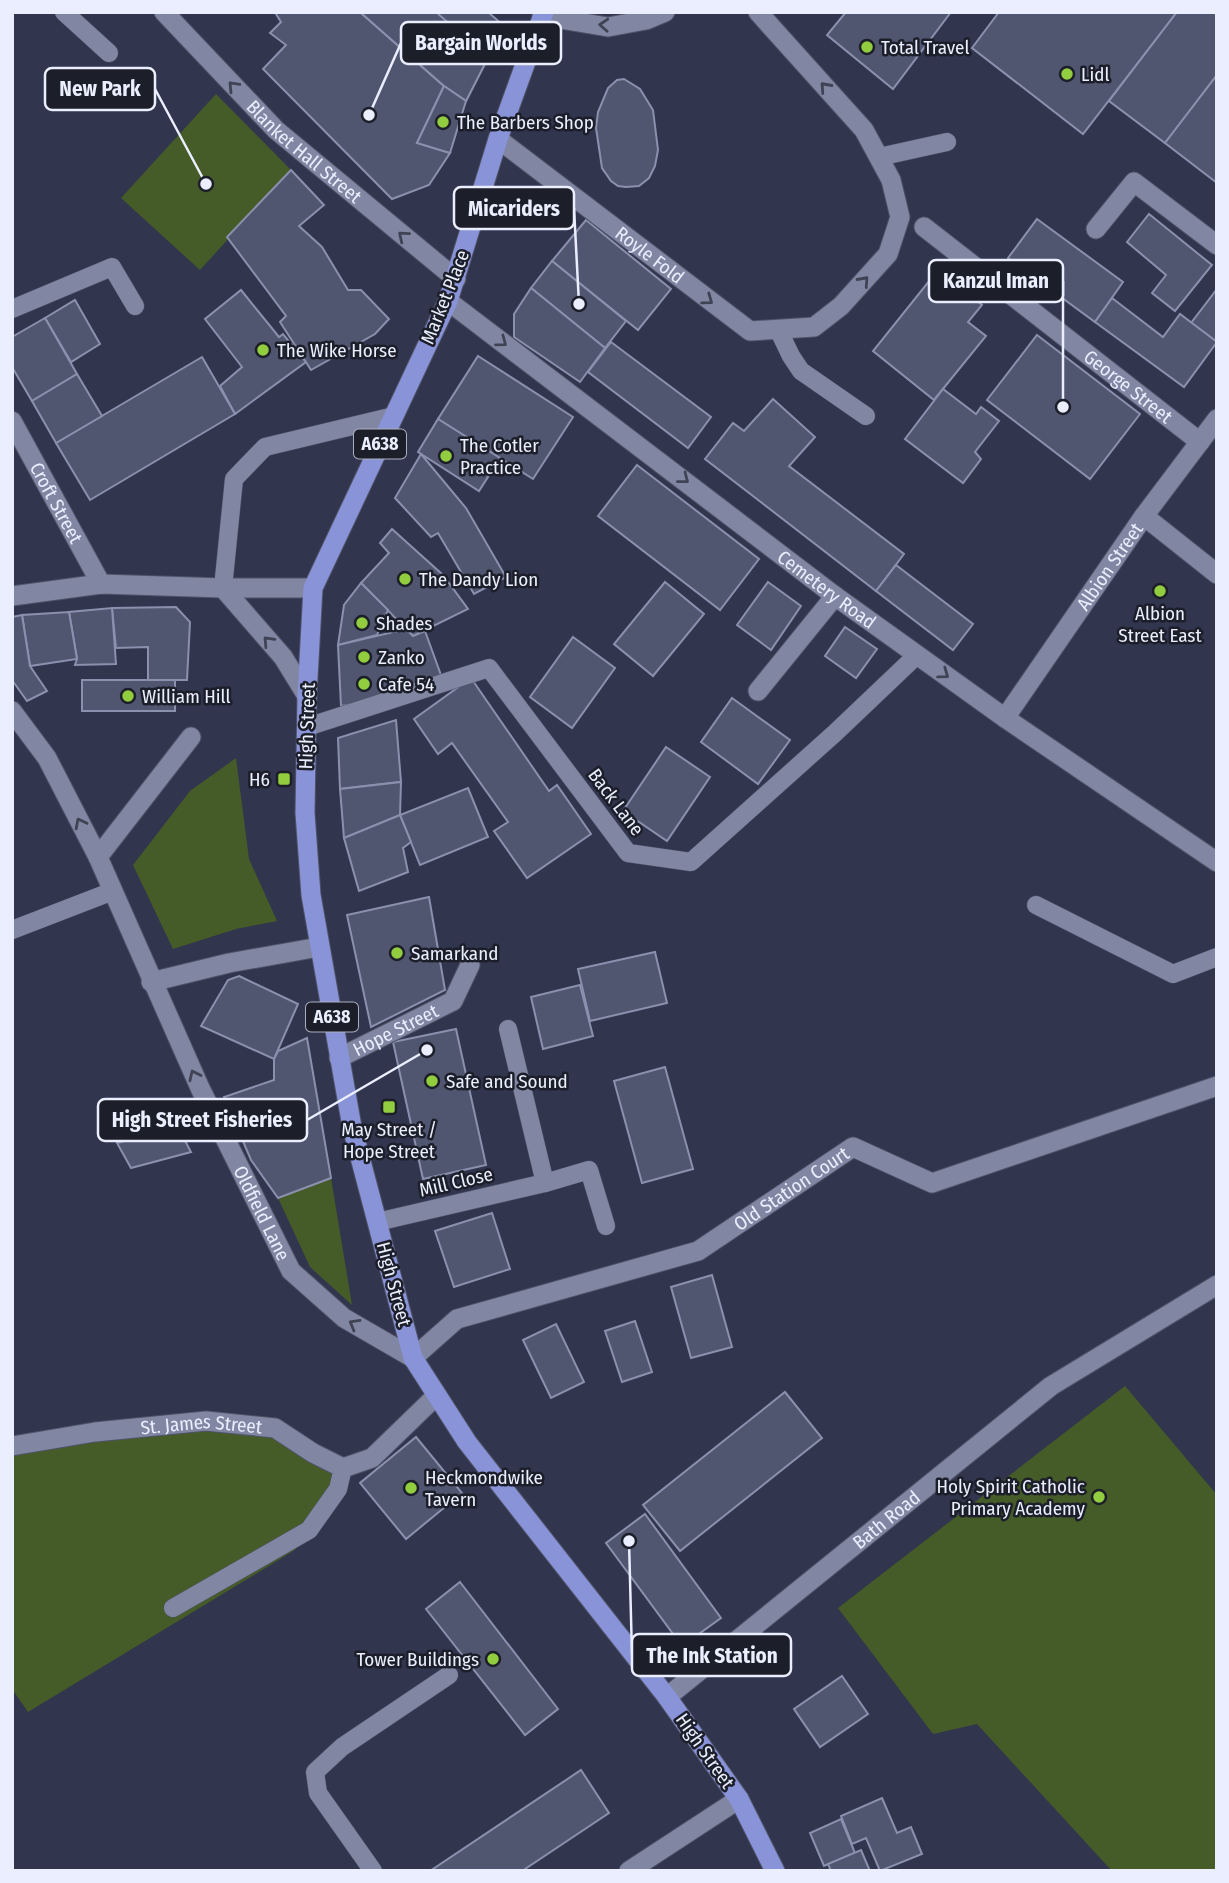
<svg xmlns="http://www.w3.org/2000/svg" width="1229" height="1883" font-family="'Fira Sans Condensed',sans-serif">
<rect width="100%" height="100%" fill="#31354e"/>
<g fill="#455c28">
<path d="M216,94L291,170L200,270L121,198Z"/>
<path d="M236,758L249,859L277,921L236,929L173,949L133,865L190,791Z"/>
<path d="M331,1178L352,1305L310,1267L278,1198Z"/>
<path d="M1125,1386L1217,1495V1871H1112L977,1724L933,1734L838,1608Z"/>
<path d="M275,1428L343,1468L338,1489L295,1550L28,1712L12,1689V1446L95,1432Z"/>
</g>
<g fill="#515670" stroke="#8a90ad" stroke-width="2">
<path d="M279,12H360L444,86L417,143L450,153L429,185L392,199L263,69L286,45L270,33L281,22L276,14Z"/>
<path d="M360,12H488L504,26L466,101L444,86Z"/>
<path d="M360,12H436L488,58L466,101L444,86Z"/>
<path d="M846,12H951L893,89L827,35Z"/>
<path d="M999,12H1177L1083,134L972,48Z"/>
<path d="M1177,12H1217V75L1165,143L1109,101Z"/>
<path d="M1217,75V183L1165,143Z"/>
<path d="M624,79L640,89L653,110L658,150L655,166L649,178L639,186L626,187L618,186L611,181L602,168L596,128L598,112L608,88L617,80Z"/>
<path d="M444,86L466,101L450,153L417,143Z"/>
<path d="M291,170L324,205L299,226L322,247L348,290H361L389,319L375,334L311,370L280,322L286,316L227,237Z"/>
<path d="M1149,214L1212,265L1175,311L1152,293L1166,275L1127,242Z"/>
<path d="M1037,219L1123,282L1095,322L1008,258Z"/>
<path d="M586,220L671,289L638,330L552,261Z"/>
<path d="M552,261L626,321L605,348L531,288Z"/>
<path d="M938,270L982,305L968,322L986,336L934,400L873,351Z"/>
<path d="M531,288L605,348L580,382L514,337V314Z"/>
<path d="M1217,289V342L1191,323Z"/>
<path d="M241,290L279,337L283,334L306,362L235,414L220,386L242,367L205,319Z"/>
<path d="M1112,298L1163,337L1180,314L1217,342L1184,387L1095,322Z"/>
<path d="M75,300L100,344L71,362L45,318Z"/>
<path d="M45,318L77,374L32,401L12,367V337Z"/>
<path d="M1037,335L1140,414L1090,479L987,400Z"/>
<path d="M611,342L711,417L688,448L588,372Z"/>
<path d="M478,356L573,417L533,479L438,419Z"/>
<path d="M202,357L235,414L90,500L56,443Z"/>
<path d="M77,374L102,416L56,443L32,401Z"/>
<path d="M943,389L976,414L981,407L999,421L975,452L981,459L963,483L905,439Z"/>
<path d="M773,399L815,437L789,466L904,554L876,591L705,459L733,423L744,431Z"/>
<path d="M438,419L500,458L479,491L418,452Z"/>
<path d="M421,454L466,508L506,577L474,594L438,533L431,537L395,498Z"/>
<path d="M637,465L759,559L720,610L598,516Z"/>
<path d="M392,529L443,575L468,609L413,636L361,583L389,553L380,543Z"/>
<path d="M896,565L973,624L953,650L876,591Z"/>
<path d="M665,582L704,614L653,676L614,644Z"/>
<path d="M768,582L801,606L771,650L737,625Z"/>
<path d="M361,583L388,610L377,635L338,645L344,605Z"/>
<path d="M176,607L190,622L187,680H148V647L116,648L112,608Z"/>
<path d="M112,608L116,664L75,665L77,659L69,612Z"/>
<path d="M69,612L77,659L30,666L22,615Z"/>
<path d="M22,615L30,666L47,691L27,701L12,680V617Z"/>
<path d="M845,627L877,649L856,678L825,656Z"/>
<path d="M406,629L413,636L425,631L442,678L388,698L341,706L338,645Z"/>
<path d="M573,637L615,668L572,728L530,697Z"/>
<path d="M471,678L549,791L557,785L591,834L527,878L494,831L508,822L452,743L438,754L414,719Z"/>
<rect x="82" y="680" width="93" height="31"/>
<path d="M732,698L790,740L758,784L701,742Z"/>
<path d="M396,720L401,782L340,789L338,738Z"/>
<path d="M666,747L710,777L667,841L623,811Z"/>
<path d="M401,782L400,815L344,838L340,789Z"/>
<path d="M468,788L488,837L420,865L400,815Z"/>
<path d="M400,815L411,842L403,848L408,872L359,891L344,838Z"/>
<path d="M429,897L445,990L371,1027L347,915Z"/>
<path d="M655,952L667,1003L590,1021L578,969Z"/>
<path d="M239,976L298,1004L274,1059L201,1026L228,980Z"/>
<path d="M580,985L593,1036L543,1049L531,997Z"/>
<path d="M456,1029L486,1165L423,1179L393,1042Z"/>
<path d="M307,1038L331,1178L278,1198L251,1160L224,1097L274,1080V1059L278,1051Z"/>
<path d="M665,1067L693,1169L642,1183L614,1081Z"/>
<path d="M178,1127L191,1152L131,1168L117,1143Z"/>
<path d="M492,1213L510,1269L454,1287L435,1231Z"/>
<path d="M712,1275L732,1347L691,1358L671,1287Z"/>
<path d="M635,1321L652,1372L622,1382L605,1331Z"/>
<path d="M556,1324L584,1382L551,1398L523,1340Z"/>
<path d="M785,1392L822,1438L680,1551L643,1505Z"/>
<path d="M416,1437L462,1493L406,1539L360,1483Z"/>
<path d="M645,1514L721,1618L682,1646L606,1543Z"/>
<path d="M460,1582L558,1709L525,1735L426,1609Z"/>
<path d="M842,1676L868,1714L820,1747L794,1709Z"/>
<path d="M581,1770L609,1813L522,1871H430Z"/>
<path d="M882,1798L897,1833L911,1827L922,1854L880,1871L866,1838L852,1844L841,1816Z"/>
<path d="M841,1819L855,1853L824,1866L810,1833Z"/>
<path d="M861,1850L870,1871H831L828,1864Z"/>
</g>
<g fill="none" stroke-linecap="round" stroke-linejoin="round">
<g stroke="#4f5368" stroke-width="19">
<g id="service">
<path d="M64,12L109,53"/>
<path d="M879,157L947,142"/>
<path d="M12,309L112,267L135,306"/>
<path d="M778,329L791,356L801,371L866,416"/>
<path d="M223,588L234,479L265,447L394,416"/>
<path d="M307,727L489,668L628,853L691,862L835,733L917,655"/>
<path d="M1036,905L1173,974L1217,957"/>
<path d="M12,930L113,891"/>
<path d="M545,1183L589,1170L606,1226"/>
<path d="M377,1222L545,1183L508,1029"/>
<path d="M173,1608L309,1530L338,1489L343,1468"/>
<path d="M373,1871L318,1793L315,1772L342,1747L449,1675"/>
</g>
</g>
<g stroke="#4f5368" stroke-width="21">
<g id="minor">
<path id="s1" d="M164,12L276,130L456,279"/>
<path id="s2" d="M498,139L750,331L814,327L841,306L888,254L900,217L891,180L864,130L758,12"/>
<path id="s3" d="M924,227L1200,442"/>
<path d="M1096,229L1134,182L1217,245"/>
<path id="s4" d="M448,301L835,596L1005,718L1217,862"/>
<path id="s5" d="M12,421L101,584"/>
<path d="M1144,516L1217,574"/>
<path d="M758,691L835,596"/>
<path id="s6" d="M12,711L47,758L98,857L200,1088L291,1271L344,1318L413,1358L457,1319L698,1251L853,1147L932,1183L1217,1086"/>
<path id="s7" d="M1005,718L1144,516L1217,419"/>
<path d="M98,857L191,737"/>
<path d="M151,982L229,963L319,947"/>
<path id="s8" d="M339,1058L453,1001L470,965"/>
<path id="s9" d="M12,1446L95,1432L206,1421L275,1428L313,1453L343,1468L372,1458L436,1396"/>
<path id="s10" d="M667,1697L1051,1386L1217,1285"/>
<path d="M629,1871L739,1799"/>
</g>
</g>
<g stroke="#4f5368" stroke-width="21">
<g id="secondary">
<path d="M542,16L608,27L646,20L665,12"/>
<path d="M223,588L283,657L307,696"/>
<path d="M12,596L101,584L223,588H313"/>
</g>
</g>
<g stroke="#4f5368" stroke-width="21">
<path id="primary" d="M544,12L498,139L448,301L313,588L307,696L305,813L311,895L352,1127L413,1358L467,1442L667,1697L739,1799L775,1871"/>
</g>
<use href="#service" stroke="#8187a3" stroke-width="18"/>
<use href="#minor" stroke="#8187a3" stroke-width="19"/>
<use href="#secondary" stroke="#8187a3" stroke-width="19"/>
<use href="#primary" stroke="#8993d8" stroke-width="19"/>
</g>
<defs><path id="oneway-chevron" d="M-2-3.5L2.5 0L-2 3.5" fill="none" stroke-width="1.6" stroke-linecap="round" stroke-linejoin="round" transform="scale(1.75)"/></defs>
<g stroke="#3f4354">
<use href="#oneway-chevron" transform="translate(604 25) rotate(-177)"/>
<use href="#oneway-chevron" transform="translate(233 86) rotate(-134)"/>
<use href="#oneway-chevron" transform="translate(825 87) rotate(-132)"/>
<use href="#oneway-chevron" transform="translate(403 236) rotate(-140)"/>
<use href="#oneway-chevron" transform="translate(864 281) rotate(-48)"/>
<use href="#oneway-chevron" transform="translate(708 300) rotate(36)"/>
<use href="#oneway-chevron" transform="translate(502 342) rotate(37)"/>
<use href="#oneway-chevron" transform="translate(684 479) rotate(38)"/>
<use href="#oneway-chevron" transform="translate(268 641) rotate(-133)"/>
<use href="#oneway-chevron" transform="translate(944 674) rotate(36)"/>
<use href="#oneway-chevron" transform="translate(80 823) rotate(-117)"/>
<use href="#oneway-chevron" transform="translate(194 1075) rotate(-115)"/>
<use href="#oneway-chevron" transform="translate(354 1324) rotate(-150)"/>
</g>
<g fill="#91cd3f" stroke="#1c1e29" stroke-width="2.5">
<circle cx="867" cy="47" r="7"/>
<circle cx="1067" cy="74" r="7"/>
<circle cx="443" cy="122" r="7"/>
<circle cx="263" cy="350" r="7"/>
<circle cx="446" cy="456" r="7"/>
<circle cx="405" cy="579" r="7"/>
<circle cx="1160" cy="591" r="7"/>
<circle cx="362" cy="623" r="7"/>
<circle cx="364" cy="657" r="7"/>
<circle cx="364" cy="684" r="7"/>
<circle cx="128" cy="696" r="7"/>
<rect x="277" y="772" width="14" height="14" rx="3.5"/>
<circle cx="397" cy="953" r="7"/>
<circle cx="432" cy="1081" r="7"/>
<rect x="382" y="1100" width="14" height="14" rx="3.5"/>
<circle cx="411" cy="1488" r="7"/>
<circle cx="1099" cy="1497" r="7"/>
<circle cx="493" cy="1659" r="7"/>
</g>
<g text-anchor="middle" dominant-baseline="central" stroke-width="5" stroke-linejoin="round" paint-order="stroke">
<g fill="#1c1e29" stroke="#acb0be" stroke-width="2">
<rect x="354" y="429.5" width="52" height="29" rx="5"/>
<rect x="306" y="1002.5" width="52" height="29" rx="5"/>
</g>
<g font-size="18" font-weight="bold" fill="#eaeefe">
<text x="380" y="444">A638</text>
<text x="332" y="1017">A638</text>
</g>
<g font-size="19" fill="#eaeefe" stroke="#1c1e29" text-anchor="start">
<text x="881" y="47">Total Travel</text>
<text x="1081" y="74">Lidl</text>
<text x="457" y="122">The Barbers Shop</text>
<text x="277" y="350">The Wike Horse</text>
<text x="460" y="445">The Cotler<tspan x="460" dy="22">Practice</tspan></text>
<text x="419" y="579">The Dandy Lion</text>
<text x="1160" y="613" text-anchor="middle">Albion<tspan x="1160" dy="22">Street East</tspan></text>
<text x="376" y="623">Shades</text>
<text x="378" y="657">Zanko</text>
<text x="378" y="684">Cafe 54</text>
<text x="142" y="696">William Hill</text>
<text x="270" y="779" text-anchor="end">H6</text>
<text x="411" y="953">Samarkand</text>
<text x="446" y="1081">Safe and Sound</text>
<text x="389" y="1129" text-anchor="middle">May Street /<tspan x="389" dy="22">Hope Street</tspan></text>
<text x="425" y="1477">Heckmondwike<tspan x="425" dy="22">Tavern</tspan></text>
<text x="1085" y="1486" text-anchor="end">Holy Spirit Catholic<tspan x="1085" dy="22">Primary Academy</tspan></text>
<text x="479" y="1659" text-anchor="end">Tower Buildings</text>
</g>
<g font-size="19" fill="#eaeefe" stroke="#1c1e29">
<text stroke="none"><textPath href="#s1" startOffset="198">Blanket Hall Street</textPath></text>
<text stroke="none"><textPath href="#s2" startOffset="191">Royle Fold</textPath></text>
<text transform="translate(445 297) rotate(-68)">Market Place</text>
<text stroke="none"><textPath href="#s3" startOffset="259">George Street</textPath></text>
<text stroke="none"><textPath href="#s5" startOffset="93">Croft Street</textPath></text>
<text stroke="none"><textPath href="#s7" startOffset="184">Albion Street</textPath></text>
<text stroke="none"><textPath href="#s4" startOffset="476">Cemetery Road</textPath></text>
<text transform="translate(307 726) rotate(-88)">High Street</text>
<text transform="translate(616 802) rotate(53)">Back Lane</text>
<text stroke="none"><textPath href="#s8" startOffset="63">Hope Street</textPath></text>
<text transform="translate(456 1182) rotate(-13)">Mill Close</text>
<text stroke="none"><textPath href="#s6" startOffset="1199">Old Station Court</textPath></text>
<text stroke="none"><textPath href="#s6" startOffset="562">Oldfield Lane</textPath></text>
<text transform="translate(394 1284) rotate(75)">High Street</text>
<text stroke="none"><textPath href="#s9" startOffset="191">St. James Street</textPath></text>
<text stroke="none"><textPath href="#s10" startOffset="282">Bath Road</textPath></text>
<text transform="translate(705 1751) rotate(55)">High Street</text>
</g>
</g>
<path fill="none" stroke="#eaeefe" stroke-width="2.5" d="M369 115L401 43M206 184L155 89M579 304L574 208M1063 407L1063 281M427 1050L307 1120M629 1541L632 1655"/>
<g fill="#eaeefe" stroke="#1c1e29" stroke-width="2.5">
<circle cx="369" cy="115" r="7"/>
<circle cx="206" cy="184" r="7"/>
<circle cx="579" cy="304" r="7"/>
<circle cx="1063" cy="407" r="7"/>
<circle cx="427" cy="1050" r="7"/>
<circle cx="629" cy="1541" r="7"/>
</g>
<g fill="#1c1e29" stroke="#eaeefe" stroke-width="2.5">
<rect x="401" y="22" width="160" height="42" rx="7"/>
<rect x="45" y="68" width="110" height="42" rx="7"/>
<rect x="454" y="187" width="120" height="42" rx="7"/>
<rect x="929" y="260" width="134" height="42" rx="7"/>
<rect x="98" y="1099" width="209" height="42" rx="7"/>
<rect x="632" y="1634" width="159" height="42" rx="7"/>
</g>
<g font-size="21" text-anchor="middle" font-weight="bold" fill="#eaeefe">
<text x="481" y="50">Bargain Worlds</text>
<text x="100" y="96">New Park</text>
<text x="514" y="216">Micariders</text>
<text x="996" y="288">Kanzul Iman</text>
<text x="202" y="1127">High Street Fisheries</text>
<text x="712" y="1663">The Ink Station</text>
</g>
<rect width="1229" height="1883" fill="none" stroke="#eaeefe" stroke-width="28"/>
</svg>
